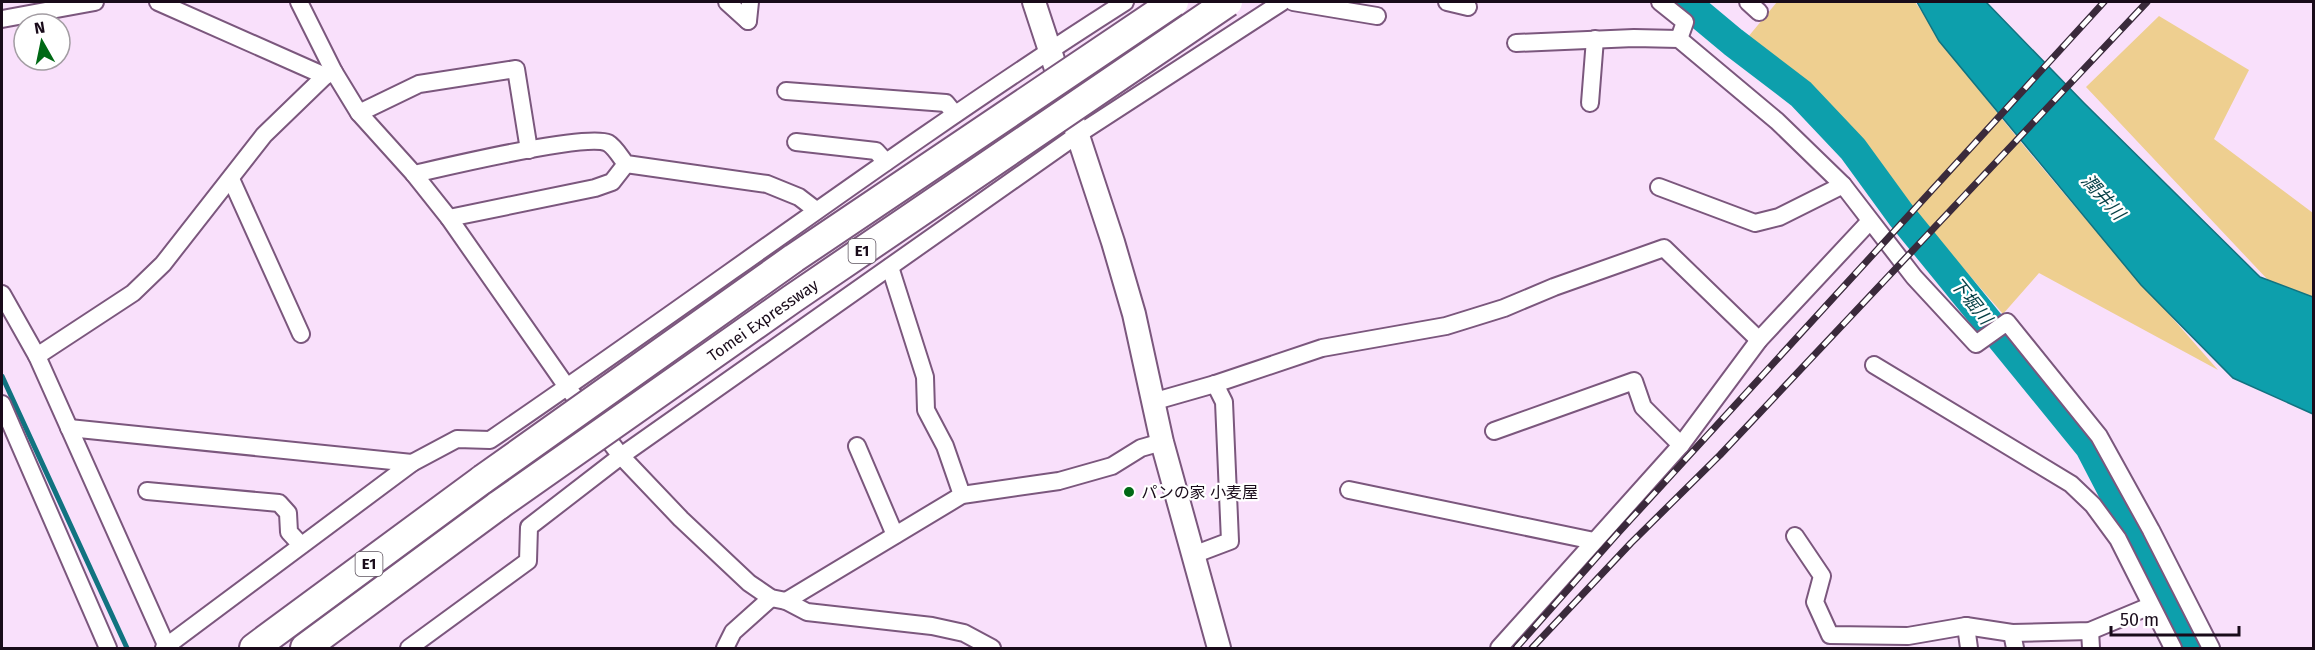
<svg xmlns="http://www.w3.org/2000/svg" width="2315" height="650" font-family="'Fira Sans','Noto Sans JP',sans-serif">
<rect width="100%" height="100%" fill="#f9e0fb"/>
<g fill="#eecf90">
<path d="M1777,2H1915C2005,133 2114,251 2218,370L2039,273L2003,314L1904,200L1815,93L1743,43Z"/>
<path d="M2159,16L2249,70L2214,139L2313,213V297L2268,280L2086,87Z"/>
</g>
<path fill="#0d9fac" stroke="#117380" stroke-width="1.5" d="M1917,2H1986L2084,103L2260,277L2313,297V414L2233,378L2141,285L1939,41Z"/>
<g fill="none" stroke-linecap="round" stroke-linejoin="round">
<path stroke="#117380" stroke-width="5" d="M2,376L127,648"/>
<path stroke="#0d9fac" stroke-width="30" d="M1685,2L1733,42L1801,94L1853,149L1901,215L2090,447L2194,648"/>
<g stroke="#7b577d" stroke-width="20">
<g id="street">
<path d="M158,2L325,76L334,72L359,113L414,174L449,218L567,387L621,456L681,519L749,583L771,598L786,601L807,612L932,626L964,633L992,648"/>
<path d="M299,2L334,72"/>
<path d="M727,2L748,21"/>
<path d="M1293,2L1377,16"/>
<path d="M1447,2L1468,7"/>
<path d="M1660,2L1685,22L1679,39"/>
<path d="M1748,2L1759,12"/>
<path d="M2,19L95,2"/>
<path d="M748,21L750,2"/>
<path d="M1516,43L1634,38L1679,39L1777,121L1843,185L1914,277L1976,344L2007,322L2099,436L2151,530L2211,648"/>
<path d="M786,91L946,103L955,114"/>
<path d="M1590,103L1595,39"/>
<path d="M359,113L419,84L516,69L529,150"/>
<path d="M796,142L876,151L886,162"/>
<path d="M414,174C445,167 587,133 608,143C615,147 621,158 626,164L767,184L799,197L816,210"/>
<path d="M231,179L301,334"/>
<path d="M1659,187L1755,223L1779,217L1843,185"/>
<path d="M449,218L595,188L612,182L626,164"/>
<path d="M890,267L925,377L926,410L945,446L962,495"/>
<path d="M2,294L37,356"/>
<path d="M1874,365L2071,484L2093,505L2118,539L2173,648"/>
<path d="M1152,402L1215,384L1322,348L1446,326L1504,308L1554,287L1664,248L1759,340"/>
<path d="M2,404L108,648"/>
<path d="M69,428L412,463"/>
<path d="M1494,431L1634,381L1643,407L1681,445"/>
<path d="M857,446L895,535"/>
<path d="M1349,490L1594,541"/>
<path d="M147,491L279,503L288,513L289,532L301,545"/>
<path d="M1795,536L1822,576L1815,602L1830,635L1908,636L1966,626L2012,633L2090,631L2150,606"/>
<path d="M1193,555L1230,541L1224,402L1215,384"/>
<path d="M786,601L962,495L1059,481L1112,466L1141,448L1162,442"/>
<path d="M1966,626L1969,648"/>
<path d="M2090,631L2091,648"/>
<path d="M2012,633L2015,648"/>
<path d="M167,647L37,356L133,293L163,264L264,135L325,76"/>
<path d="M164,648L412,463L457,439L490,440C703,295 908,140 1125,2"/>
<path d="M409,648L528,561L529,527L621,456L1077,135L1282,2"/>
<path d="M725,648L733,632L771,598"/>
<path d="M1499,648L1681,445L1759,340L1870,221"/>
</g>
</g>
<g stroke="#7b577d" stroke-width="26">
<path id="secondary" d="M1034,2L1113,242L1134,314L1162,442L1219,648"/>
</g>
<g stroke="#7b577d" stroke-width="32">
<g id="highway">
<path d="M254,648L483,479"/>
<path d="M305,648L499,505"/>
</g>
</g>
<use href="#street" stroke="#fff" stroke-width="16"/>
<use href="#secondary" stroke="#fff" stroke-width="22"/>
<use href="#highway" stroke="#fff" stroke-width="28"/>
<g stroke="#3a2a3b" stroke-width="7">
<g id="rail">
<path d="M1516,648L1619,532L2104,2"/>
<path d="M1532,648L1631,543L1720,455L2147,2"/>
</g>
</g>
<use href="#rail" stroke="#fff" stroke-width="4.5" stroke-dasharray="14" stroke-linecap="butt"/>
<g stroke="#7b577d" stroke-width="32" stroke-linecap="butt">
<g id="highway-bridge">
<path d="M483,479L794,258L1174,2"/>
<path id="s1" d="M499,505L792,299L1228,2"/>
</g>
</g>
<use href="#highway-bridge" stroke="#fff" stroke-width="28"/>
</g>
<circle fill="#006915" stroke="#fff" stroke-width="2" cx="1129" cy="492" r="6"/>
<g text-anchor="middle" dominant-baseline="central" stroke-width="4.5" stroke-linejoin="round" paint-order="stroke">
<g fill="#fff" stroke="#5e545f" stroke-width="1.5">
<rect x="848.5" y="239" width="27" height="24" rx="4.5"/>
<rect x="355.5" y="552" width="27" height="24" rx="4.5"/>
</g>
<g font-size="15" font-weight="bold" fill="#190b1a">
<text x="862" y="251">E1</text>
<text x="369" y="564">E1</text>
</g>
<g font-size="16" fill="#190b1a" stroke="#fff">
<text stroke="none"><textPath href="#s1" startOffset="322">Tomei Expressway</textPath></text>
</g>
<g font-size="16" fill="#190b1a" stroke="#fff" text-anchor="start">
<text x="1141" y="492">パンの家 小麦屋</text>
</g>
<g font-size="18" font-style="italic" fill="#053f45" stroke="#fff">
<text transform="translate(2103 197) rotate(48)">潤井川</text>
<text transform="translate(1971 301) rotate(51)">下堀川</text>
</g>
</g>
<rect width="2315" height="650" fill="none" stroke="#190b1a" stroke-width="6"/>
<g transform="translate(42 42) rotate(351)"><circle r="28" fill="#ffffff" stroke="#a39da3" stroke-width="1.5"/>
<path d="M0-4.5L10 22L0 15L-10 22Z" fill="#006915"/>
<text y="-9" font-size="16" font-weight="bold" text-anchor="middle" fill="#190b1a">N</text>
</g>
<path d="M2111 626v9h128v-9" fill="none" stroke="#190b1a" stroke-width="3"/>
<text x="2120" y="626" font-size="18" fill="#190b1a" stroke="#ffffff" stroke-width="4.5" paint-order="stroke">50 m</text>
</svg>
